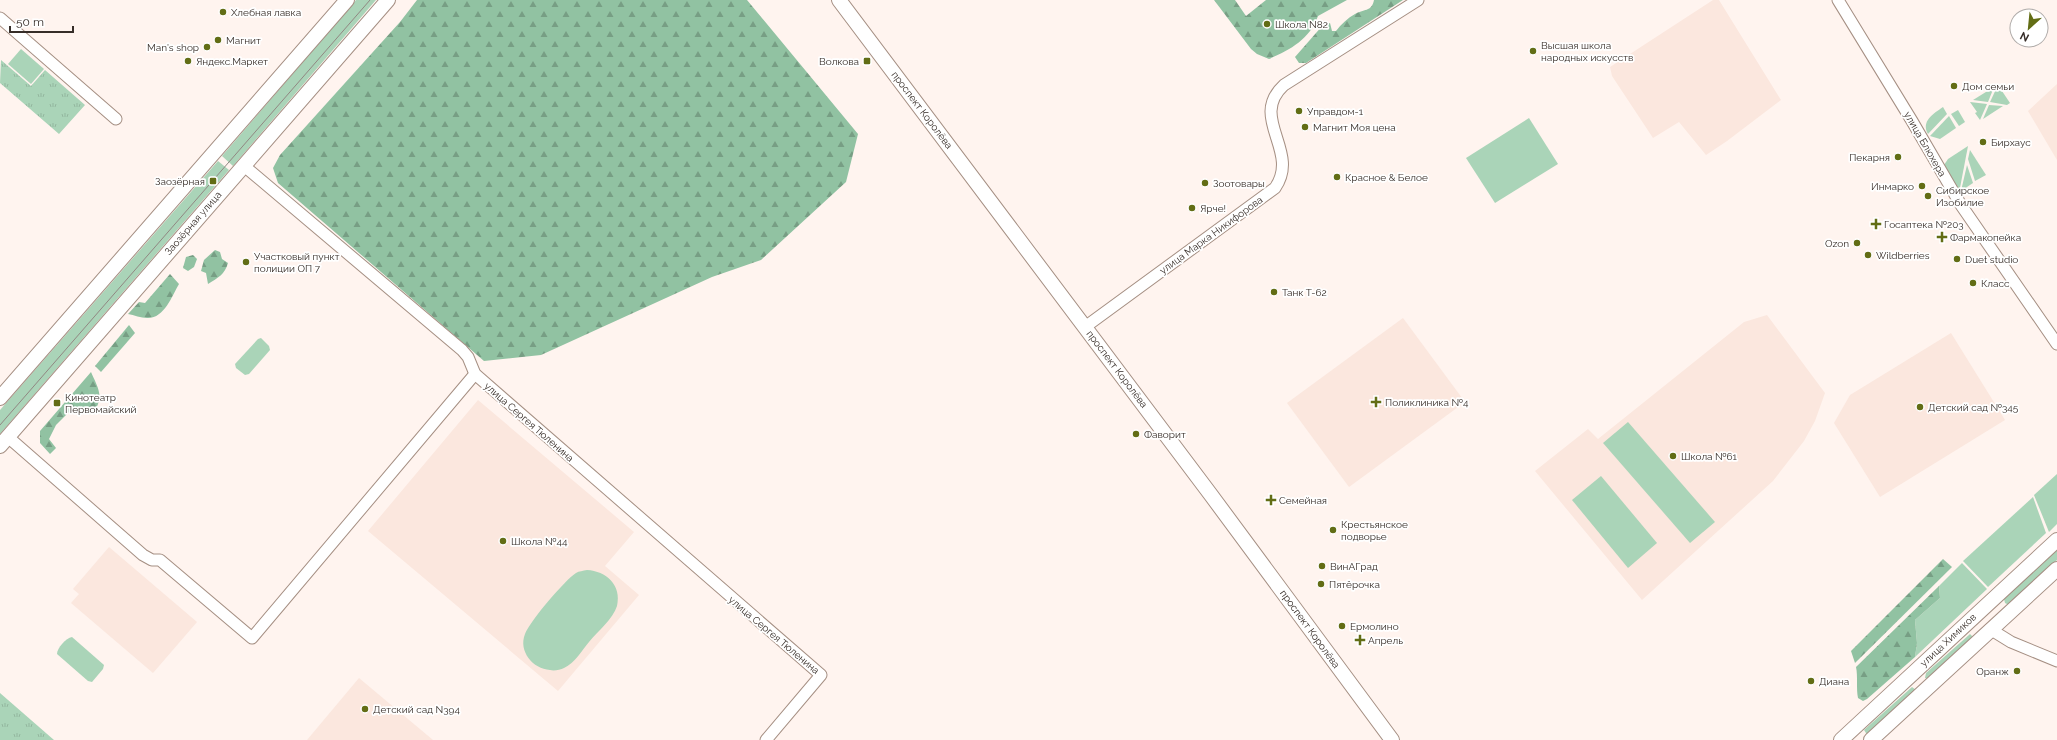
<svg xmlns="http://www.w3.org/2000/svg" width="2057" height="740" font-family="Raleway,sans-serif">
<defs>
<pattern id="forest-firs" width="22" height="20" patternUnits="userSpaceOnUse"><rect width="22" height="20" fill="#91c2a2"/><path d="M5 1l3.5 6h-7zM16 11l3.5 6h-7z" fill="#779e84"/></pattern>
<pattern id="park-tufts" width="24" height="20" patternUnits="userSpaceOnUse"><rect width="24" height="20" fill="#aad4b8"/><path d="M3 7l-1-3M5 7V3M7 7l1-3M15 17l-1-3M17 17v-4M19 17l1-3" fill="none" stroke="#93b69e"/></pattern>
</defs>
<rect width="100%" height="100%" fill="#fff4ef"/>
<g fill="#fbe7de">
<path d="M1713,0H1719L1781,100L1727,141L1706,155L1679,122L1653,138L1612,76L1610,67Z"/>
<path d="M2057,84V160L2028,111Z"/>
<path d="M1767,315L1825,393L1815,421L1804,441L1773,481L1642,600L1535,471L1588,429L1598,439L1744,322Z"/>
<path d="M1403,318L1465,402L1349,487L1287,403Z"/>
<path d="M1951,333L2005,420L1880,497L1834,423L1850,395Z"/>
<path d="M478,400L634,532L605,566L639,595L558,691L368,531Z"/>
<path d="M109,547L197,622L153,673L71,603L79,594L73,589Z"/>
<path d="M359,678L433,740H307Z"/>
</g>
<g fill="#aad4b8">
<path d="M356,0H376L233,166L222,156Z"/>
<path d="M21,49L44,69L31,84L8,64Z"/>
<path d="M1998,85L2010,103L2007,105L1990,102Z"/>
<path d="M1994,87L1988,102L1973,100Z"/>
<path d="M1970,102L1987,104L1980,120L1975,113L1977,112Z"/>
<path d="M1989,105L2003,106L1983,119Z"/>
<path d="M1943,107L1947,114L1928,134C1921,121 1933,114 1943,107Z"/>
<path d="M1958,110L1965,122L1959,126L1951,114Z"/>
<path d="M1949,116L1956,128L1940,139L1930,136Z"/>
<path d="M1529,118L1558,164L1495,203L1466,158Z"/>
<path d="M1968,146L1959,193L1944,165L1948,159Z"/>
<path d="M1970,150L1986,175L1975,181L1968,159Z"/>
<path d="M218,161L229,170L0,434V410Z"/>
<path d="M1967,165L1973,183L1961,191Z"/>
<path d="M258,339L261,338L269,346L270,350L249,374L245,375L236,368L235,364Z"/>
<path d="M1628,422L1715,522L1690,543L1603,443Z"/>
<path d="M2057,474V524L2049,532L2034,495Z"/>
<path d="M1601,476L1657,543L1628,568L1572,500Z"/>
<path d="M2033,497L2046,533L1988,587L1963,561Z"/>
<path d="M2057,549V560L2009,605L2005,603L2004,599Z"/>
<path d="M1962,563L1987,589L1915,657L1917,643L1915,620L1940,598L1939,586Z"/>
<path d="M587,570C606,571 622,585 617,606C613,619 598,631 589,642C582,650 575,663 564,668C560,670 554,671 550,670C533,669 518,651 525,634C530,621 565,580 576,573C579,571 583,571 587,570Z"/>
<path d="M1970,634L1973,637L1928,679L1925,678L1926,673Z"/>
<path d="M72,637L104,665L103,669L92,682L88,681L57,654C57,648 66,638 72,637Z"/>
<path d="M1912,687L1916,690L1868,736L1864,730Z"/>
</g>
<g fill="url(#forest-firs)">
<path d="M417,0H747L858,134L846,182L761,260L712,277L541,355L484,361L278,183L273,168L280,155L400,22Z"/>
<path d="M1214,0H1235L1246,16L1266,0H1347L1318,16C1310,39 1290,50 1269,59L1257,54L1251,49Z"/>
<path d="M1374,0H1403L1306,63H1299L1295,57L1323,25L1330,23L1332,31H1336C1341,24 1348,18 1355,14C1363,9 1372,12 1374,0Z"/>
<path d="M215,250L220,252L222,259L228,263C225,274 218,278 208,284L206,273L201,271L204,260Z"/>
<path d="M193,255L197,259L194,267L188,271L183,268L186,257Z"/>
<path d="M170,274L179,284C172,296 164,319 147,318C141,318 134,315 128,314L139,302L145,303Z"/>
<path d="M129,325L135,333L101,372L95,366Z"/>
<path d="M91,372C98,388 105,397 93,413L82,414L74,407L56,425L49,439L56,448L50,454L40,443V431Z"/>
<path d="M1943,559L1952,567L1855,663L1851,651Z"/>
<path d="M1939,586L1940,598L1915,620L1917,643L1915,657L1867,699L1863,701L1858,698C1856,689 1858,676 1856,667Z"/>
</g>
<g fill="url(#park-tufts)">
<path d="M1,60L31,86L45,70L85,105L59,134L0,83Z"/>
<path d="M0,693L54,740H0Z"/>
</g>
<g fill="none" stroke-linecap="round" stroke-linejoin="round">
<g stroke="#a58f83" stroke-width="13">
<g id="minor">
<path d="M1838,0L1912,121L1961,205L2057,344"/>
<path d="M0,18L116,119"/>
<path d="M243,165L462,350L468,357L475,374L821,675L766,740"/>
<path d="M1085,327L1275,188C1301,151 1248,118 1284,85L1418,0"/>
<path d="M8,437L143,555L152,560H160L252,638L475,374"/>
<path d="M1990,629L2011,642L2057,661"/>
</g>
</g>
<g stroke="#a58f83" stroke-width="16">
<g id="major">
<path d="M839,0L1211,495L1392,740"/>
<path d="M0,398L347,0"/>
<path d="M0,446L388,0"/>
<path d="M1841,740L2057,540"/>
<path d="M1871,740L2057,569"/>
</g>
</g>
<use href="#minor" stroke="#fff" stroke-width="11"/>
<use href="#major" stroke="#fff" stroke-width="14"/>
<path stroke="#918782" stroke-width="1" d="M0,425L370,0"/>
</g>
<g fill="#626d15" stroke="#fff" stroke-width="1.5">
<circle cx="223" cy="12" r="4"/>
<circle cx="1267" cy="24" r="4"/>
<circle cx="218" cy="40" r="4"/>
<circle cx="207" cy="47" r="4"/>
<circle cx="1533" cy="51" r="4"/>
<circle cx="188" cy="61" r="4"/>
<rect x="863" y="57" width="8" height="8" rx="2"/>
<circle cx="1954" cy="86" r="4"/>
<circle cx="1299" cy="111" r="4"/>
<circle cx="1305" cy="127" r="4"/>
<circle cx="1983" cy="142" r="4"/>
<circle cx="1898" cy="157" r="4"/>
<circle cx="1337" cy="177" r="4"/>
<rect x="209" y="177" width="8" height="8" rx="2"/>
<circle cx="1205" cy="183" r="4"/>
<circle cx="1922" cy="186" r="4"/>
<circle cx="1928" cy="196" r="4"/>
<circle cx="1192" cy="208" r="4"/>
<path d="M1874 218h4v4h4v4h-4v4h-4v-4h-4v-4h4z"/>
<path d="M1940 231h4v4h4v4h-4v4h-4v-4h-4v-4h4z"/>
<circle cx="1857" cy="243" r="4"/>
<circle cx="1868" cy="255" r="4"/>
<circle cx="1957" cy="259" r="4"/>
<circle cx="246" cy="262" r="4"/>
<circle cx="1973" cy="283" r="4"/>
<circle cx="1274" cy="292" r="4"/>
<path d="M1374 396h4v4h4v4h-4v4h-4v-4h-4v-4h4z"/>
<rect x="53" y="399" width="8" height="8" rx="2"/>
<circle cx="1920" cy="407" r="4"/>
<circle cx="1136" cy="434" r="4"/>
<circle cx="1673" cy="456" r="4"/>
<path d="M1269 494h4v4h4v4h-4v4h-4v-4h-4v-4h4z"/>
<circle cx="1333" cy="530" r="4"/>
<circle cx="503" cy="541" r="4"/>
<circle cx="1322" cy="566" r="4"/>
<circle cx="1321" cy="584" r="4"/>
<circle cx="1342" cy="626" r="4"/>
<path d="M1358 634h4v4h4v4h-4v4h-4v-4h-4v-4h4z"/>
<circle cx="2017" cy="671" r="4"/>
<circle cx="1811" cy="681" r="4"/>
<circle cx="365" cy="709" r="4"/>
</g>
<g text-anchor="middle" dominant-baseline="central" stroke-width="3.5" stroke-linejoin="round" paint-order="stroke">
<g font-size="10" fill="#362d28" stroke="#fff" text-anchor="start">
<text x="231" y="12">Хлебная лавка</text>
<text x="1275" y="24">Школа N82</text>
<text x="226" y="40">Магнит</text>
<text x="1541" y="45">Высшая школа<tspan x="1541" dy="12">народных искусств</tspan></text>
<text x="199" y="47" text-anchor="end">Man's shop</text>
<text x="196" y="61">Яндекс.Маркет</text>
<text x="859" y="61" text-anchor="end">Волкова</text>
<text x="1962" y="86">Дом семьи</text>
<text x="1307" y="111">Управдом-1</text>
<text x="1313" y="127">Магнит Моя цена</text>
<text x="1991" y="142">Бирхаус</text>
<text x="1890" y="157" text-anchor="end">Пекарня</text>
<text x="1345" y="177">Красное &amp; Белое</text>
<text x="205" y="181" text-anchor="end">Заозёрная</text>
<text x="1213" y="183">Зоотовары</text>
<text x="1914" y="186" text-anchor="end">Инмарко</text>
<text x="1936" y="190">Сибирское<tspan x="1936" dy="12">Изобилие</tspan></text>
<text x="1200" y="208">Ярче!</text>
<text x="1884" y="224">Госаптека №203</text>
<text x="1950" y="237">Фармакопейка</text>
<text x="1849" y="243" text-anchor="end">Ozon</text>
<text x="1876" y="255">Wildberries</text>
<text x="254" y="256">Участковый пункт<tspan x="254" dy="12">полиции ОП 7</tspan></text>
<text x="1965" y="259">Duet studio</text>
<text x="1981" y="283">Класс</text>
<text x="1282" y="292">Танк Т-62</text>
<text x="65" y="397">Кинотеатр<tspan x="65" dy="12">Первомайский</tspan></text>
<text x="1385" y="402">Поликлиника №4</text>
<text x="1928" y="407">Детский сад №345</text>
<text x="1144" y="434">Фаворит</text>
<text x="1681" y="456">Школа №61</text>
<text x="1279" y="500">Семейная</text>
<text x="1341" y="524">Крестьянское<tspan x="1341" dy="12">подворье</tspan></text>
<text x="511" y="541">Школа №44</text>
<text x="1330" y="566">ВинАГрад</text>
<text x="1329" y="584">Пятёрочка</text>
<text x="1350" y="626">Ермолино</text>
<text x="1368" y="640">Апрель</text>
<text x="2009" y="671" text-anchor="end">Оранж</text>
<text x="1819" y="681">Диана</text>
<text x="373" y="709">Детский сад N394</text>
</g>
<g font-size="10" fill="#362d28" stroke="#fff">
<text transform="translate(922 110) rotate(53)">проспект Королёва</text>
<text transform="translate(1925 144) rotate(60)">улица Блюхера</text>
<text transform="translate(193 223) rotate(-49)">Заозёрная улица</text>
<text transform="translate(1211 235) rotate(-36)">улица Марка Никифорова</text>
<text transform="translate(1117 369) rotate(53)">проспект Королёва</text>
<text transform="translate(529 422) rotate(41)">улица Сергея Тюленина</text>
<text transform="translate(1310 629) rotate(54)">проспект Королёва</text>
<text transform="translate(774 635) rotate(40)">улица Сергея Тюленина</text>
<text transform="translate(1948 640) rotate(-43)">улица Химиков</text>
</g>
</g>
<g transform="translate(2029 28) rotate(207)"><circle r="19" fill="#ffffff" stroke="#afaba9"/>
<path d="M0-3L7 15L0 10L-7 15Z" fill="#626d15"/>
<text y="-6" font-size="11" font-weight="bold" text-anchor="middle" fill="#362d28">N</text>
</g>
<path d="M10 26v6h63v-6" fill="none" stroke="#362d28" stroke-width="2"/>
<text x="16" y="26" font-size="12" fill="#362d28" stroke="#ffffff" stroke-width="3" paint-order="stroke">50 m</text>
</svg>
